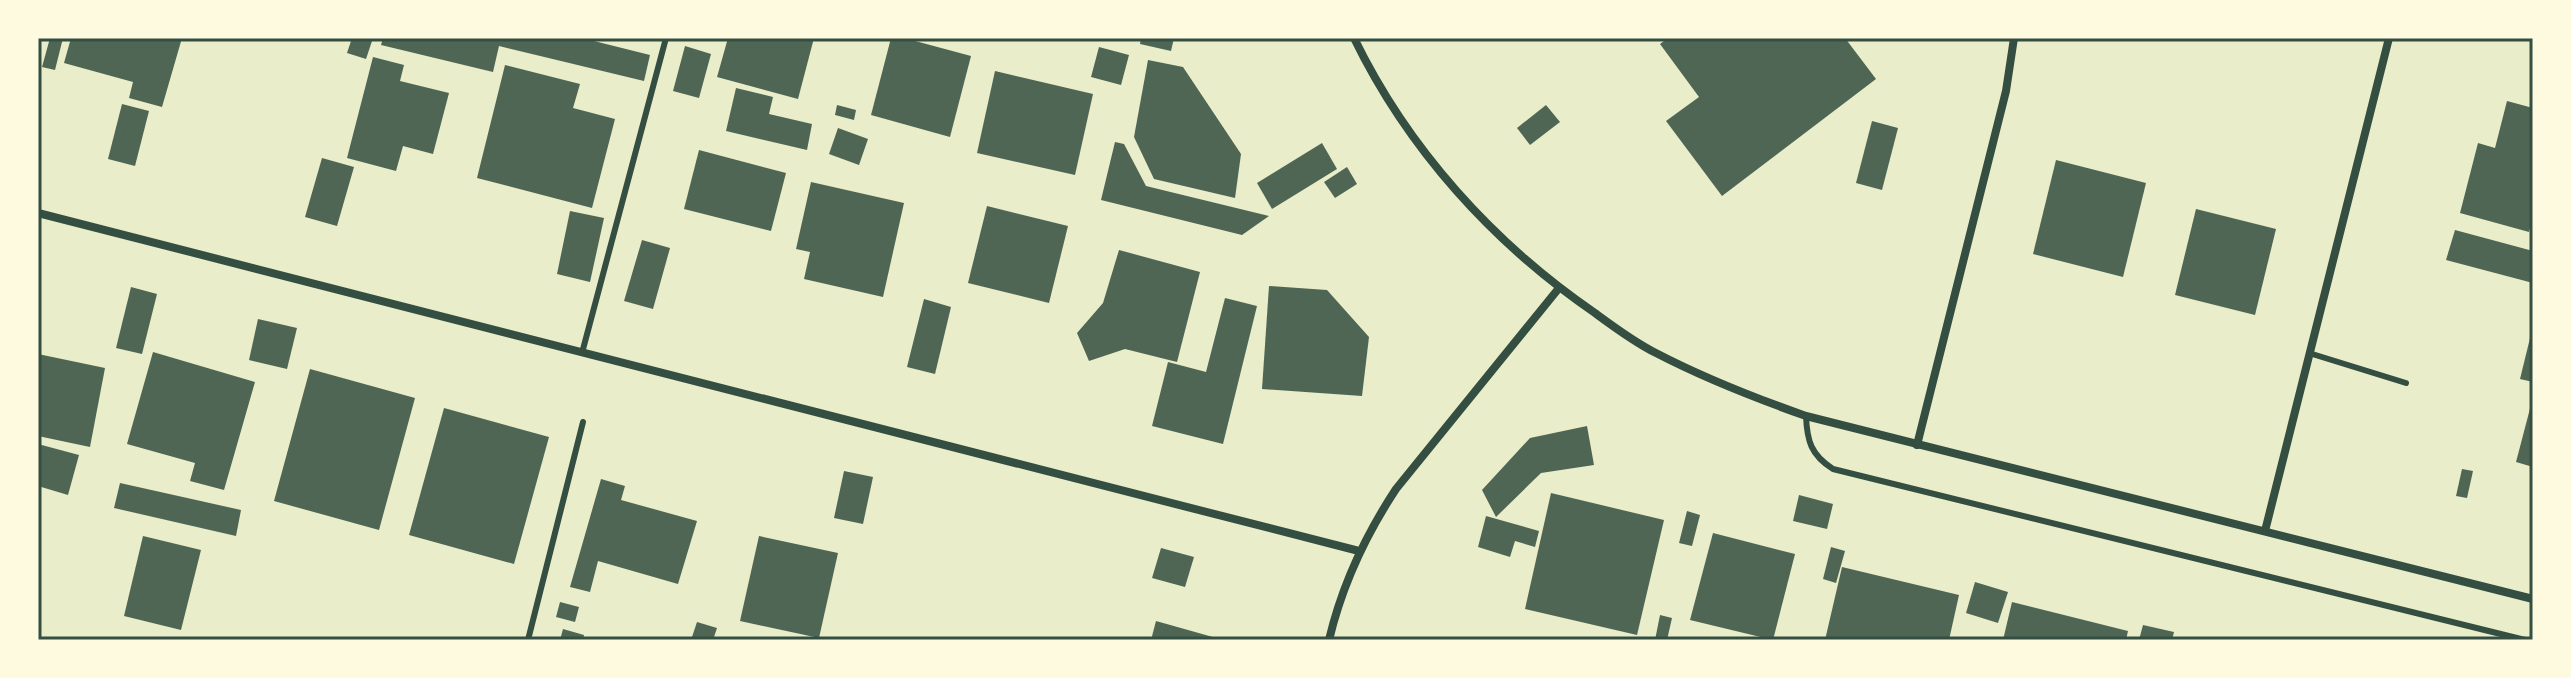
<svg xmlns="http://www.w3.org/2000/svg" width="2571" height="678" viewBox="0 0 2571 678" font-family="'Golos Text',sans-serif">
	<rect width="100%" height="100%" fill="#e9edc9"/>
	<g fill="#4f6655">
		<path d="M50 38H63L55 70 42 67Z"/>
		<path d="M71 38H182L162 107 129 98 133 82 64 63Z"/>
		<path d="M352 38H373L366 59 347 53Z"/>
		<path d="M383 38H582L650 55 644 81 499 46 493 72 381 45Z"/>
		<path d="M728 38H814L798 99 717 77Z"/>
		<path d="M891 38H904L971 56 950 137 871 115Z"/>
		<path d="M1141 38H1174L1171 51 1140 44Z"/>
		<path d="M1668 38H1845L1876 79 1722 196 1666 121 1699 97 1660 44Z"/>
		<path d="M685 46 711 54 699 98 673 91Z"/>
		<path d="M1099 47 1129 55 1121 85 1091 77Z"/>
		<path d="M373 57 404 65 400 81 449 93 433 154 403 146 396 171 347 158Z"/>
		<path d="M1148 60 1183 67 1241 154 1235 198 1154 179 1134 137Z"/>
		<path d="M505 65 580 84 573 108 615 119 592 208 477 178Z"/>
		<path d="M995 71 1093 94 1075 175 977 153Z"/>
		<path d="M736 88 773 97 769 114 812 124 807 150 726 131Z"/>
		<path d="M2507 101 2533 108V216L2529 232 2460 213 2478 143 2495 148Z"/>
		<path d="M122 104 149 111 135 166 108 159Z"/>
		<path d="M837 105 856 110 854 120 835 115Z"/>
		<path d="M1546 105 1560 122 1530 145 1517 128Z"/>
		<path d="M1872 121 1898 128 1882 190 1856 183Z"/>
		<path d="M838 128 868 139 859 165 829 154Z"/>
		<path d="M1115 142 1124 144 1146 186 1269 216 1242 235 1101 200Z"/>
		<path d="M1322 143 1337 169 1272 209 1257 183Z"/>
		<path d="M699 150 786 173 771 231 684 209Z"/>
		<path d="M322 158 354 167 337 226 305 217Z"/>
		<path d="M2056 160 2146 183 2123 277 2033 254Z"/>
		<path d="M1347 167 1357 184 1335 198 1324 182Z"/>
		<path d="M811 182 904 203 883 297 804 279 810 252 796 249Z"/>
		<path d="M987 206 1068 226 1049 303 968 283Z"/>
		<path d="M2196 209 2276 229 2255 315 2175 295Z"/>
		<path d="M570 211 604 218 590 282 557 274Z"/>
		<path d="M2455 230 2533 251V283L2446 260Z"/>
		<path d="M642 240 670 248 653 309 624 301Z"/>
		<path d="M1119 250 1200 272 1177 362 1125 349 1089 361 1077 333 1103 303Z"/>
		<path d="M1269 286 1327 290 1369 337 1362 396 1262 389Z"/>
		<path d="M131 287 157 294 142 354 116 348Z"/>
		<path d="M1225 298 1257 306 1223 444 1152 426 1168 362 1206 372Z"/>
		<path d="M924 299 951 307 935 374 907 367Z"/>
		<path d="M258 319 297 328 287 369 249 360Z"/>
		<path d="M2532 330H2533V382L2520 379Z"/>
		<path d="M153 352 255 382 224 490 190 481 195 463 127 444Z"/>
		<path d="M38 354 105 368 90 447 38 436Z"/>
		<path d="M310 369 415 398 379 530 274 501Z"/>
		<path d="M2532 401H2533V467L2516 462Z"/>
		<path d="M444 408 549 437 514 564 409 535Z"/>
		<path d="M1587 426 1594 465 1541 473 1496 517 1482 490 1530 438Z"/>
		<path d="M38 444 79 455 68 495 38 486Z"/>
		<path d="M2462 469 2473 471 2467 498 2456 496Z"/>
		<path d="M844 471 873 477 863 524 834 518Z"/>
		<path d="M601 479 625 486 621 500 697 521 678 584 598 561 590 592 570 587Z"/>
		<path d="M120 483 241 510 236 536 114 508Z"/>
		<path d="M1551 493 1664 520 1637 635 1525 609Z"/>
		<path d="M1799 495 1833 504 1827 529 1793 521Z"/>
		<path d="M1687 511 1700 515 1692 546 1679 543Z"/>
		<path d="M1486 516 1539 531 1535 547 1515 541 1510 557 1478 547Z"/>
		<path d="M1713 533 1795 554 1773 640 1690 620Z"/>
		<path d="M143 536 201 550 181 630 124 616Z"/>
		<path d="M759 536 838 553 819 638 740 621Z"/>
		<path d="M1831 547 1845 551 1836 583 1823 579Z"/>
		<path d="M1161 548 1194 557 1185 587 1152 578Z"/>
		<path d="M1842 567 1959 595 1949 640H1825Z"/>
		<path d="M1975 582 2008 592 1998 623 1966 613Z"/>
		<path d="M560 602 579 607 575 622 556 617Z"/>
		<path d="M2012 602 2128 631 2126 640H2003Z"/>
		<path d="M1660 615 1672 618 1667 640H1655Z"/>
		<path d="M1156 621 1220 639V640H1151Z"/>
		<path d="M697 622 717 628 713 640H691Z"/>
		<path d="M2143 625 2174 632 2172 640H2139Z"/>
		<path d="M563 629 584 635 583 640H560Z"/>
	</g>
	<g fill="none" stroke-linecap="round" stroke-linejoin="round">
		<g stroke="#344e41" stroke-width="6">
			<path d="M582 353 666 38"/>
			<path d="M2309 353 2406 383"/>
			<path d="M1806 416C1807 441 1811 455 1833 469L2525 640"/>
			<path d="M528 640 583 422"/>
		</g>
		<g stroke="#344e41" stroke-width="8">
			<path d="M1354 38C1408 149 1493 243 1595 313 1614 327 1634 342 1656 353 1704 378 1755 398 1806 416L2533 599"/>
			<path d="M38 213 1359 551"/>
			<path d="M1917 445 2006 91 2014 38"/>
			<path d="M2265 531 2389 38"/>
			<path d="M1329 640C1342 585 1365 536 1396 489L1559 288"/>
		</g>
	</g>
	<rect width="2571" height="678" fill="none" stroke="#fefae0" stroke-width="80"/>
	<rect x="40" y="40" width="2491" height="598" fill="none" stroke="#344e41" stroke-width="3"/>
</svg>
